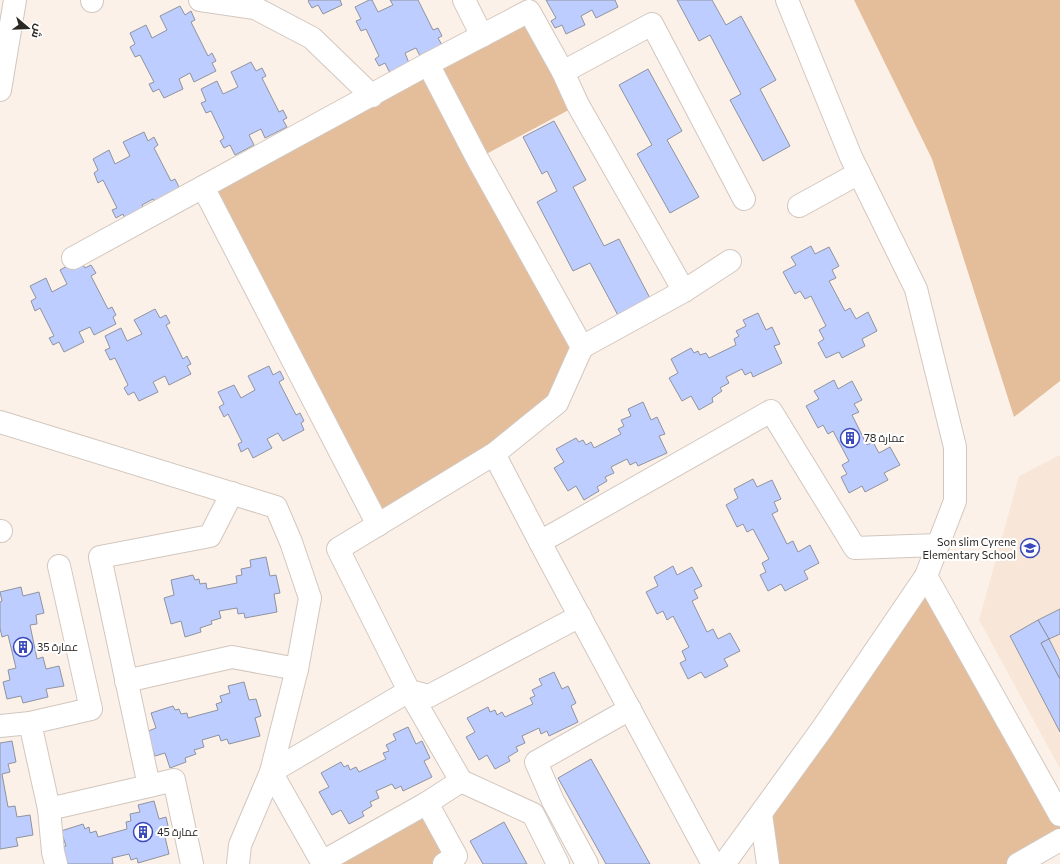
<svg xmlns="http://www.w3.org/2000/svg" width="1060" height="864" viewBox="0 0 1060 864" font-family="Commissioner,Cairo,sans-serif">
	<rect width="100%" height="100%" fill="#fcf1e8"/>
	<path fill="#f8e7d8" d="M1060 455V769L979 620 1019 476Z"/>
	<g fill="#e4be9b">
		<path d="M854 0H1060V381L1014 417 932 159Z"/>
		<path d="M529 11 578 105 477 159 582 347 557 403 378 525 203 187Z"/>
		<path d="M926 576 1060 815V840L1018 864H768L761 814Z"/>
		<path d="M427 803 456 856 443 864H323Z"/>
	</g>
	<g fill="#becdff" stroke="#8f939e">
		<path d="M309 0H340L342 5 323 14 318 5 312 8 308 1Z"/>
		<path d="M369 0H372L378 12 393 5 390 0H418L433 30 438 28 442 36 438 38 442 45 420 56 416 48 405 53 409 63 390 73 385 63 379 66 375 59 379 56 366 29 361 31 356 21 361 19 355 7Z"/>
		<path d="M546 0H615L618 7 596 18 592 10 581 16 585 25 566 34 562 25 555 28 551 21 556 18Z"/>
		<path d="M677 0H712L726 25 741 16 776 80 760 89 790 146 763 161 730 100 741 94 710 35 699 41Z"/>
		<path d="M180 6 185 15 191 11 195 20 191 22 208 56 212 53 216 61 212 63 216 71 194 82 190 73 179 79 183 89 164 98 159 89 153 92 149 84 154 82 140 55 135 57 130 47 135 44 130 33 146 25 152 38 167 30 160 16Z"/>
		<path d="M251 62 256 71 262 68 266 76 262 78 279 112 283 110 287 118 283 120 287 127 265 138 261 129 249 135 254 145 235 155 230 145 224 148 220 141 224 138 211 111 206 113 201 103 206 101 201 89 217 81 223 94 238 87 231 72Z"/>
		<path d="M648 69 682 131 667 140 699 197 670 213 637 154 652 145 619 85Z"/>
		<path d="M554 121 586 180 573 187 604 246 619 239 652 302 620 319 590 263 573 271 537 202 557 191 547 171 542 174 523 137Z"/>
		<path d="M144 132 148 141 154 137 158 145 154 148 171 181 175 179 179 187 176 189 179 196 157 207 153 199 142 205 146 214 127 224 123 214 116 218 112 210 117 208 103 180 98 183 94 173 98 170 93 159 109 150 115 164 130 156 123 142Z"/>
		<path d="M811 246 815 254 829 247 839 266 832 270 836 278 829 281 845 311 850 308 856 319 868 312 877 331 862 339 865 346 842 358 839 352 826 358 818 343 824 339 819 330 826 326 811 296 805 299 800 291 795 294 783 272 796 265 791 257Z"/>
		<path d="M80 259 85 268 91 265 96 273 91 276 108 309 112 307 116 315 113 317 116 324 94 335 90 327 79 332 84 342 64 352 59 342 53 345 49 338 54 336 40 308 35 311 31 301 36 298 30 286 46 278 52 292 67 284 60 270Z"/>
		<path d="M155 309 160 318 166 315 170 323 166 325 183 359 187 356 191 364 187 366 191 374 169 385 165 376 153 382 158 392 139 401 134 392 128 395 124 388 128 385 115 358 110 360 105 350 110 348 105 336 121 328 127 341 142 334 134 320Z"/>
		<path d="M758 313 766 330 772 327 780 344 774 346 782 363 753 377 751 372 745 375 742 369 726 377 729 383 720 388 722 391 712 398 713 402 699 410 691 396 682 401 669 378 678 373 671 359 691 348 694 353 698 351 700 355 706 353 709 358 736 345 734 339 739 336 736 331 746 326 743 320Z"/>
		<path d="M269 366 273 375 280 371 284 379 279 382 296 415 300 413 304 421 301 423 304 430 283 441 278 433 267 439 272 448 253 458 248 448 241 452 238 444 242 442 228 414 224 417 219 407 224 404 218 392 234 385 241 398 255 390 248 376Z"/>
		<path d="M834 380 838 389 852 381 862 400 854 404 859 412 852 415 867 445 873 442 879 453 890 447 900 465 884 473 888 480 865 492 862 486 849 493 841 477 847 474 842 465 849 461 833 431 828 434 823 425 818 428 806 406 819 399 814 391Z"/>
		<path d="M643 402 651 420 657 417 665 434 659 436 667 453 638 466 636 462 630 465 627 459 611 467 614 473 605 477 607 481 597 487 599 491 584 500 576 486 568 491 554 468 564 462 556 449 576 438 579 442 583 440 586 445 591 442 594 448 621 434 618 429 624 426 621 420 631 416 628 409Z"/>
		<path d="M753 479 757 487 772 480 781 499 774 502 778 511 772 514 787 544 793 541 798 552 810 545 819 563 804 571 808 579 785 591 781 584 768 591 760 575 766 572 762 563 769 559 753 529 747 532 743 524 737 527 726 505 738 498 734 489Z"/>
		<path d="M266 557 270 576 276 575 280 593 274 594 277 612 245 618 244 613 238 614 237 608 219 611 221 618 211 621 212 624 200 628 201 632 185 637 181 621 171 624 164 598 174 595 171 580 193 575 195 580 199 579 200 584 206 583 207 589 237 583 236 576 242 575 241 569 251 567 250 560Z"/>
		<path d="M673 566 677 575 692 567 702 586 694 590 698 598 692 601 707 632 713 629 718 639 730 633 740 651 724 659 728 666 705 678 701 672 688 679 680 663 686 660 682 651 689 647 673 616 667 620 663 611 657 614 646 592 658 586 654 577Z"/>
		<path d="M21 587 23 596 39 592 44 613 36 615 37 624 30 625 37 659 43 657 46 669 59 666 64 686 46 689 48 697 23 703 21 696 7 699 3 682 10 680 8 670 16 668 8 635 2 637 0 628V602L2 601 0 592Z"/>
		<path d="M1060 609V634L1049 639 1038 620Z"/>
		<path d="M1038 620 1049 639 1041 643 1060 679V732L1010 636Z"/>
		<path d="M1049 639 1060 661V679L1041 643Z"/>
		<path d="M554 672 562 689 568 686 576 703 571 706 578 722 549 736 547 731 541 734 539 728 522 736 525 743 516 747 518 751 508 757 510 761 495 769 487 755 479 760 466 737 475 732 467 718 488 707 490 712 495 710 497 715 502 712 505 717 533 704 530 698 535 696 532 690 542 685 539 679Z"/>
		<path d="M244 682 249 700 256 699 261 716 255 718 260 736 229 744 227 739 221 741 219 735 202 740 204 747 194 750 196 754 185 758 186 762 170 768 165 753 155 756 146 732 156 728 151 713 173 706 175 710 179 709 181 714 187 713 188 718 218 710 216 704 222 702 220 696 230 693 228 686Z"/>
		<path d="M408 727 416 744 422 741 430 758 424 761 432 777 403 791 401 786 395 789 392 784 376 791 379 798 370 802 372 806 362 812 364 816 349 824 341 810 332 815 319 792 329 787 321 773 341 762 344 767 348 765 350 770 356 767 359 772 386 759 383 753 389 751 386 745 396 740 393 734Z"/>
		<path d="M12 741 16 762 8 764 10 772 2 774 8 807 15 806 17 817 30 815 33 835 16 838 18 846 0 849V743Z"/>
		<path d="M591 759 650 864H606L558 778Z"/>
		<path d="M154 801 159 819 166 817 170 835 165 837 169 854 138 863 137 858 131 860 129 854 112 858 113 864H61L56 849 66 846 61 831 83 824 85 829 89 827 90 833 96 831 98 837 127 829 126 822 131 821 130 814 140 812 138 805Z"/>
		<path d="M504 822 527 864H483L470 841Z"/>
	</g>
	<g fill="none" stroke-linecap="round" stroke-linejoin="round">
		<defs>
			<g id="minor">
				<path d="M200 0 255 8 312 38 372 96"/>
				<path d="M464 0 482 36"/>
				<path d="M92 1V0"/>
				<path d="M428 64 477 158 582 347 684 291 730 261"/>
				<path d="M563 72 652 24 744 199"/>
				<path d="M0 90 15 0"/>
				<path d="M203 187 378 525"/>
				<path d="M799 206 859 173"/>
				<path d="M73 258 428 64 529 11 563 72 578 105 684 291"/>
				<path d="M0 422 276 507 291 542 310 598 297 669 271 772 322 862 427 803 461 781 409 691"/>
				<path d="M494 454 557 403 582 347"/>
				<path d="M0 531H1"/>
				<path d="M540 542 771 411 855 548 938 545"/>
				<path d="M59 566 91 709 30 723 49 809 149 786"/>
				<path d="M926 576 1060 815"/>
				<path d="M126 681 232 657 297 669"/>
				<path d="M409 691 429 696 580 616"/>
				<path d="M0 726 30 723"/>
				<path d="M461 781 533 814 558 864"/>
				<path d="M427 803 456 856 444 864"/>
				<path d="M49 809 53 852 56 864"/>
				<path d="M761 814 768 864"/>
				<path d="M192 864 174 780 149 786 100 557 210 536 232 493"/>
				<path d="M238 864 240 845 271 772 409 691 338 549 494 454 550 561 713 864"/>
				<path d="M587 864 553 801 536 762 630 709"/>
				<path d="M724 864 822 729 926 576 955 501V447L916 289 851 157 787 0"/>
				<path d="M1018 864 1060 840"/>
			</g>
		</defs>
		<use href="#minor" stroke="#d2c7bf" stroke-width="24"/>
		<use href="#minor" stroke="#fff" stroke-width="22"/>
	</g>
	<defs>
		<symbol id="building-ring" viewBox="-11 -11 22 22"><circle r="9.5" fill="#fff" stroke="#3a4abd" stroke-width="1.5"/><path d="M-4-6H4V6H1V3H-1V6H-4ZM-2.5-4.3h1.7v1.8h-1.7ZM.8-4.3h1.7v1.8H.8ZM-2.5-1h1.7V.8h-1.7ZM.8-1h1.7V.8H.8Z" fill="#3a4abd"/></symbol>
		<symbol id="school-ring" viewBox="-11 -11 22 22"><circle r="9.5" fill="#fff" stroke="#3a4abd" stroke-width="1.5"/><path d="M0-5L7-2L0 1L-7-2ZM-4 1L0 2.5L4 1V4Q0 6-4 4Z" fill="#3a4abd"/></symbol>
	</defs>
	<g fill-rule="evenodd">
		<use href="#building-ring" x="839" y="427" width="22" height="22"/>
		<use href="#school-ring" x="1019" y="537" width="22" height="22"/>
		<use href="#building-ring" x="12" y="636" width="22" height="22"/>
		<use href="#building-ring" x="132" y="821" width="22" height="22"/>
	</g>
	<g text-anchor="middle" stroke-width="4" stroke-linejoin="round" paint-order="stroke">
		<g font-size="11" fill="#2b2724" stroke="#fff" text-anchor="start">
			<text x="864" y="442">عمارة 78</text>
			<text x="1016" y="546" text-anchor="end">Son slim Cyrene<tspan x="1016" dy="13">Elementary School</tspan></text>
			<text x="37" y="651">عمارة 35</text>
			<text x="157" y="836">عمارة 45</text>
		</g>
	</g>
	<g transform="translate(28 28) rotate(109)" stroke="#ffffff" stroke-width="3" paint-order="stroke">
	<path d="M0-3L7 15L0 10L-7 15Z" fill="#2b2724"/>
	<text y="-6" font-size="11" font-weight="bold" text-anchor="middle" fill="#2b2724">ش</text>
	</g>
</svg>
